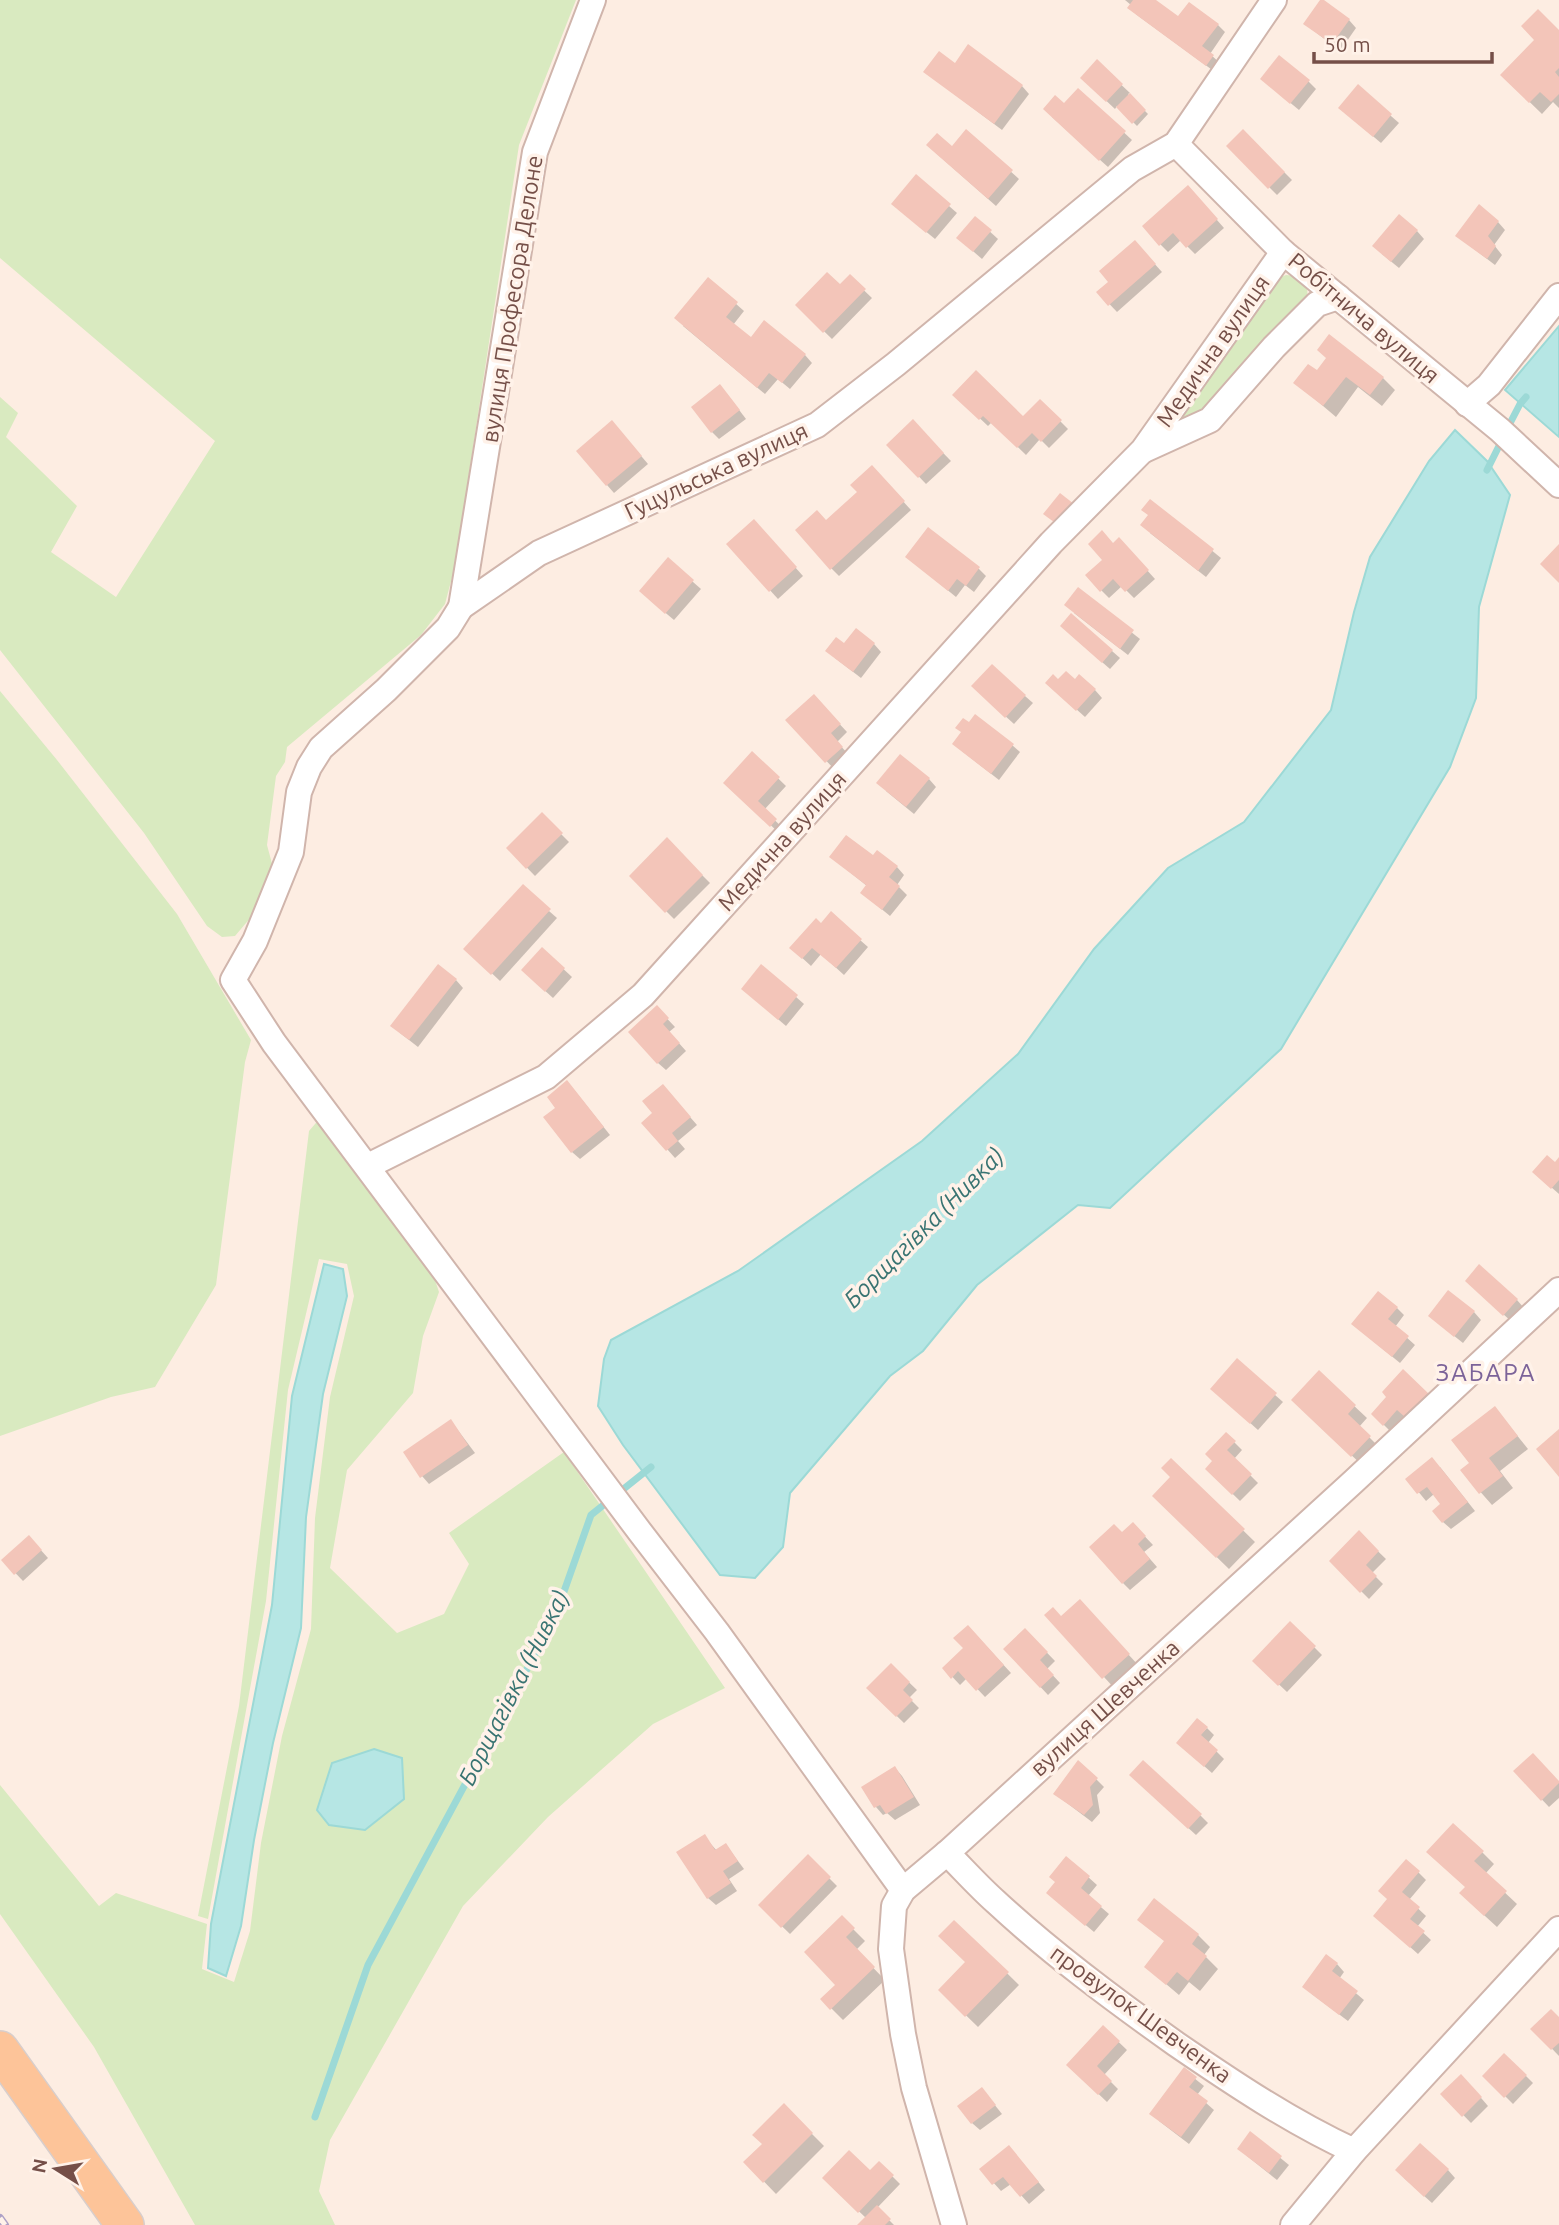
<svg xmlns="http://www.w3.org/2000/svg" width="1559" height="2225" viewBox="0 0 1559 2225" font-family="Ubuntu,sans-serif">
	<rect width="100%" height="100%" fill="#fdede2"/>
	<g fill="#d9eac0">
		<path d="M0 0H576L519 145 455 566 445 604 421 635 287 747 285 762 276 776 267 845 274 871 258 909 235 936 222 937 207 926 144 833 0 650V397L18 413 6 437 77 506 51 552 116 597 215 441 0 258Z"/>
		<path d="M1286 275 1296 276 1307 287 1308 302 1206 416 1166 433 1274 280Z"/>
		<path d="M0 691 57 760 177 914 251 1040 245 1062 216 1285 155 1387 111 1397 0 1436Z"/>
		<path d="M321 1117 431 1268 439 1292 423 1336 413 1393 347 1470 330 1568 397 1633 444 1614 469 1564 449 1533 564 1452 725 1688 653 1724 548 1817 463 1906 330 2140 319 2191 335 2225H195L94 2047 0 1914V1785L99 1906 116 1893 207 1924 202 1969 234 1982 250 1931 261 1843 282 1736 311 1629 315 1518 330 1397 354 1296 347 1264 319 1259 288 1390 266 1601 208 1919 198 1916 239 1706 309 1131Z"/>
	</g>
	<g fill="#b6e6e4" stroke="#9cd9d6" stroke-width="2">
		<path d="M1559 326V437L1505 390Z"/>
		<path d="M1455 430 1487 461 1510 495 1479 607 1476 698 1450 767 1281 1049 1110 1208 1078 1205 977 1285 923 1351 890 1376 790 1493 783 1547 755 1578 720 1575 623 1445 598 1406 604 1359 611 1340 738 1271 922 1141 1018 1054 1094 949 1168 868 1244 822 1331 710 1354 612 1370 557 1429 461Z"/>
		<path d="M324 1264 343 1269 347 1296 323 1394 306 1517 301 1628 273 1743 254 1840 241 1926 226 1976 208 1968 211 1924 272 1605 292 1396Z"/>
		<path d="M374 1749 402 1758 404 1799 365 1830 329 1825 317 1810 332 1763Z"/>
	</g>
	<g fill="#0003">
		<path d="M1125 0H1153L1179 19 1218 25 1225 32 1210 54 1221 64 1215 72 1137 15 1129 8 1131 5Z"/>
		<path d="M1349 20 1356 28 1340 51 1305 24Z"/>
		<path d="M1559 32V108L1553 102 1542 114 1502 75Z"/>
		<path d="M1097 62 1130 93 1128 94 1148 114 1137 126 1117 106 1115 109 1082 78Z"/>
		<path d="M955 65 1022 86 1029 94 1002 130 925 72Z"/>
		<path d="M1308 81 1316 89 1299 110 1270 86Z"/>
		<path d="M1358 87 1399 123 1381 143 1348 115Z"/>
		<path d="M1078 90 1132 140 1108 167 1052 117Z"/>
		<path d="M1243 131 1292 180 1277 195 1228 146Z"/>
		<path d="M966 132 1019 179 996 206 936 153 952 148Z"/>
		<path d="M1195 195 1224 228 1195 254 1181 240 1168 252 1160 244Z"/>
		<path d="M949 206 957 213 935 239 901 211Z"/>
		<path d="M976 219 998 239 982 259 966 245Z"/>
		<path d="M1498 222 1505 230 1494 245 1502 255 1495 265 1457 236Z"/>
		<path d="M1417 231 1424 239 1399 268 1382 254Z"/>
		<path d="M1142 250 1162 272 1117 312 1099 293Z"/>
		<path d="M850 277 872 298 832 339 797 305 840 287Z"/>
		<path d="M708 279 744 311 733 325 751 339 805 355 812 363 790 389 778 379 765 394 683 326Z"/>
		<path d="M1318 373 1383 378 1395 390 1382 406 1358 387 1336 417 1296 383Z"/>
		<path d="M727 394 746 419 719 439 712 432Z"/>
		<path d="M955 395 1023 418 1040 401 1068 429 1049 448 1040 439 1026 455 992 422 988 426Z"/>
		<path d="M913 422 951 461 926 484 889 445Z"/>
		<path d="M619 430 648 464 614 493 607 485Z"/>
		<path d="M879 475 911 510 839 576 831 568 827 522Z"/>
		<path d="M1151 501 1221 558 1206 577 1150 533Z"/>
		<path d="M761 529 803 576 778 599 728 544Z"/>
		<path d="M1113 545 1126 547 1155 579 1134 598 1122 586 1109 598 1101 590 1105 560Z"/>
		<path d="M907 557 979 569 986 576 974 592 965 585 956 597Z"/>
		<path d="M668 560 701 589 674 620 649 599Z"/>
		<path d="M1078 590 1140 639 1128 655 1074 613Z"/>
		<path d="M1070 634 1112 651 1120 658 1110 669Z"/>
		<path d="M874 644 881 652 861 678 835 658 845 646Z"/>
		<path d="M1059 681H1075L1095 690 1102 698 1085 717 1055 690Z"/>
		<path d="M981 694 1025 696 1033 703 1014 724Z"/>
		<path d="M821 704 847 732 837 742 849 755 834 769 788 720Z"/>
		<path d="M963 733 1012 745 1020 752 999 780 962 751Z"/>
		<path d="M753 754 786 786 764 810 783 828 779 833 733 790Z"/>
		<path d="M929 779 936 787 914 814 886 791Z"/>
		<path d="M542 815 569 842 535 876 508 848Z"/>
		<path d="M667 840 710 883 674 919 631 876Z"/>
		<path d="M831 857H873L897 867 904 875 897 885 907 895 890 916 862 893 867 886Z"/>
		<path d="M549 911 557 918 500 981 466 949Z"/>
		<path d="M821 925 860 940 868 947 844 975 821 954 811 966 799 955Z"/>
		<path d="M542 949 572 977 553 998 531 978Z"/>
		<path d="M762 967 804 1004 786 1026 751 996Z"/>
		<path d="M456 980 463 988 418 1047 400 1033Z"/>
		<path d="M657 1008 675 1027 669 1032 686 1051 666 1070 658 1063Z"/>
		<path d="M574 1090 610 1135 580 1159 572 1152Z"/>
		<path d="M670 1094 697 1125 678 1141 685 1149 675 1158 644 1123Z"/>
		<path d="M1559 1159V1194L1542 1179Z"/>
		<path d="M1474 1288 1517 1300 1524 1308 1512 1322Z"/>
		<path d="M1397 1308 1404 1315 1395 1327 1415 1345 1400 1363 1361 1331Z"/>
		<path d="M1474 1312 1481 1320 1463 1343 1438 1323Z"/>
		<path d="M1237 1361 1283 1402 1258 1430 1220 1396Z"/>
		<path d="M1403 1372 1435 1403 1391 1432 1373 1414 1389 1397Z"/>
		<path d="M1319 1373 1367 1418 1359 1427 1381 1449 1364 1467 1293 1400Z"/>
		<path d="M1495 1408 1528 1449 1500 1471 1513 1488 1492 1505 1462 1471 1472 1464Z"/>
		<path d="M451 1421 475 1453 429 1484 422 1476Z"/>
		<path d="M1226 1434 1242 1450 1234 1459 1258 1483 1240 1501 1207 1469 1215 1461Z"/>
		<path d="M1171 1460 1255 1542 1229 1569 1154 1496 1172 1477Z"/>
		<path d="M1440 1467 1475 1511 1451 1529 1443 1522V1505L1434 1494 1426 1501 1408 1479Z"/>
		<path d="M1133 1524 1153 1545 1144 1552 1157 1567 1130 1590 1123 1583Z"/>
		<path d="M1359 1533 1386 1559 1372 1573 1383 1584 1369 1599 1331 1561Z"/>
		<path d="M29 1537 48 1558 23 1581 3 1560Z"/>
		<path d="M1091 1614 1140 1667 1115 1689 1104 1677 1061 1618Z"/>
		<path d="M1290 1623 1322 1655 1287 1692 1254 1661Z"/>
		<path d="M1025 1630 1055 1661 1047 1669 1060 1683 1048 1695 1005 1649Z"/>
		<path d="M975 1634 1011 1673 985 1697 967 1678 960 1685 944 1668 965 1648Z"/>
		<path d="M891 1665 917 1690 909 1698 919 1708 904 1723 868 1688Z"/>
		<path d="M1207 1728 1214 1735 1208 1743 1224 1759 1212 1773 1186 1750Z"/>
		<path d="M895 1768 902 1776 920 1805 895 1820 887 1813 883 1815 876 1807 863 1787Z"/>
		<path d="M1515 1771 1559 1783V1798L1549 1807Z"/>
		<path d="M1096 1779 1104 1787 1097 1795 1100 1813 1092 1822 1055 1794Z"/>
		<path d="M1139 1783 1200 1815 1208 1823 1196 1835Z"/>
		<path d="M704 1836 717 1851 726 1845 744 1869 729 1879 737 1891 716 1905 708 1898Z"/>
		<path d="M1482 1852 1494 1864 1485 1874 1517 1904 1497 1927 1473 1905 1467 1888 1441 1864Z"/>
		<path d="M808 1857 837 1886 790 1934 760 1905Z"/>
		<path d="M1067 1858 1097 1885 1088 1896 1109 1914 1094 1932 1056 1900Z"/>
		<path d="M1418 1872 1426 1880 1409 1900 1426 1916 1417 1927 1431 1940 1418 1954 1375 1916Z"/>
		<path d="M842 1918 865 1941 856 1950 885 1980 843 2020 822 1999 837 1985Z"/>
		<path d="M1140 1920 1198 1935 1210 1947 1204 1955 1218 1969 1200 1991 1189 1982 1179 1995 1146 1967 1166 1942Z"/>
		<path d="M955 1922 1019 1985 978 2027 940 1990 967 1962Z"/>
		<path d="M1337 1964 1344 1972 1339 1979 1364 2000 1348 2021 1312 1994Z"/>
		<path d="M1559 2020V2056L1533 2029Z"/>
		<path d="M1103 2027 1127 2050 1104 2075 1118 2089 1107 2102 1068 2065Z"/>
		<path d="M1505 2055 1533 2083 1513 2104 1485 2076Z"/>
		<path d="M1184 2070 1204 2086 1197 2095 1214 2110 1189 2144 1159 2121Z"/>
		<path d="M1469 2084 1488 2106 1471 2123 1443 2094Z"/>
		<path d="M982 2089 1002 2114 980 2130 972 2123Z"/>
		<path d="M784 2106 824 2146 776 2194 745 2162 764 2144Z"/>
		<path d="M1251 2134 1289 2165 1277 2180 1247 2156Z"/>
		<path d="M1016 2155 1045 2190 1029 2204 1011 2184 1001 2191 982 2170Z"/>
		<path d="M879 2163 900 2184 877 2208 894 2225H859L866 2218 824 2178 870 2172Z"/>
		<path d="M1448 2170 1455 2178 1432 2203 1404 2178Z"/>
	</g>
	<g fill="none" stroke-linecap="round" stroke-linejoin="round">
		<g stroke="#9cd9d6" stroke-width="7">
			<path d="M1507 429 1520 404 1526 397"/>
			<path d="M1487 470 1502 440"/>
			<path d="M315 2117 368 1965 555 1617 591 1515 651 1467"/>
		</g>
	</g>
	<g fill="#f3c5b9">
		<path d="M1133 0H1156L1178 16 1189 2 1219 24 1202 46 1214 55 1206 66 1127 8Z"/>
		<path d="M1320 0H1324L1350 19 1332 44 1303 24Z"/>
		<path d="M1538 9 1559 30V68L1555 72 1559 77V94L1551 102 1540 92 1529 103 1500 75 1534 40 1521 26Z"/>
		<path d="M968 44 1023 85 994 124 923 72 939 51 955 63Z"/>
		<path d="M1279 55 1310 80 1290 104 1260 79Z"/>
		<path d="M1097 59 1123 84 1106 102 1080 78Z"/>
		<path d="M1358 84 1392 114 1373 137 1338 108Z"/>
		<path d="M1078 88 1126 131 1099 161 1043 109 1055 95 1064 103Z"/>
		<path d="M1130 93 1146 110 1132 124 1116 107Z"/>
		<path d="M966 129 1013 170 988 199 926 145 937 133 952 146Z"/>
		<path d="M1243 129 1285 172 1268 189 1226 146Z"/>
		<path d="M916 174 951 204 926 233 891 204Z"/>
		<path d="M1188 185 1218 219 1186 248 1173 233 1159 246 1142 226Z"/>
		<path d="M1479 204 1499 221 1488 236 1496 246 1487 259 1455 236Z"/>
		<path d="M1399 214 1418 230 1391 262 1372 246Z"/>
		<path d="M975 216 992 230 973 252 956 238Z"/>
		<path d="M1135 240 1156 264 1108 306 1096 292 1108 282 1099 271Z"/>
		<path d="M827 272 840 284 850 274 866 289 823 333 795 305Z"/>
		<path d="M708 277 738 302 726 317 751 337 764 320 806 354 782 383 769 373 757 388 674 318Z"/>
		<path d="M1329 334 1384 377 1370 395 1346 377 1323 406 1293 383 1308 364 1317 370 1326 358 1317 350Z"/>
		<path d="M976 370 1023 416 1040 399 1062 420 1041 442 1032 433 1017 448 983 416 979 420 952 395Z"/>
		<path d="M720 384 740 410 711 433 691 407Z"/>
		<path d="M913 419 944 453 918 478 886 445Z"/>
		<path d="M612 420 642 456 606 486 576 451Z"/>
		<path d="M872 465 905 501 830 570 795 530 817 510 826 520 857 492 850 485Z"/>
		<path d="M1060 493 1074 504 1058 525 1043 514Z"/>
		<path d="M1150 499 1214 549 1198 571 1140 525 1148 515 1141 510Z"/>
		<path d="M754 519 797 567 769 592 726 544Z"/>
		<path d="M928 527 980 567 966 586 957 579 948 591 905 557Z"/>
		<path d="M1102 530 1113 543 1119 537 1149 570 1125 592 1113 579 1100 592 1085 575 1102 560 1088 544Z"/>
		<path d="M1559 544V583L1540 564Z"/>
		<path d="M668 557 694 580 665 614 639 591Z"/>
		<path d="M1078 587 1134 630 1120 649 1064 605Z"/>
		<path d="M1071 613 1113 650 1102 663 1060 626Z"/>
		<path d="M856 628 875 643 853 672 825 651 836 637 844 643Z"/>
		<path d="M992 664 1026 695 1005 718 971 686Z"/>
		<path d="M1066 671 1075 679 1079 674 1096 689 1076 711 1045 683 1053 674 1058 679Z"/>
		<path d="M814 694 841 724 831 733 843 747 825 763 785 720Z"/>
		<path d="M975 714 1014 744 991 774 952 744 961 732 955 728 963 718 969 722Z"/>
		<path d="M752 751 780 777 758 801 777 819 770 827 723 783Z"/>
		<path d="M900 754 930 778 906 807 876 783Z"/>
		<path d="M542 812 563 833 526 869 506 848Z"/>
		<path d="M846 835 873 855 877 850 898 866 889 877 900 886 882 910 860 893 866 885 829 857Z"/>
		<path d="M667 837 703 875 665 913 629 876Z"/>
		<path d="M523 884 551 909 491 975 463 949Z"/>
		<path d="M831 911 862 939 836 968 812 948 802 959 789 948 816 918 821 923Z"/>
		<path d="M542 947 565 968 545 992 521 970Z"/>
		<path d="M438 964 457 979 409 1040 390 1026Z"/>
		<path d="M761 964 798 995 778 1020 741 989Z"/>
		<path d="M657 1005 669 1018 663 1024 680 1043 657 1064 628 1032Z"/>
		<path d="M567 1080 604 1127 571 1153 543 1117 555 1108 547 1097Z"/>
		<path d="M663 1084 691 1117 672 1133 678 1141 666 1151 641 1123 652 1113 642 1101Z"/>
		<path d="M1547 1155 1555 1162 1559 1157V1180L1551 1189 1532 1172Z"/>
		<path d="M1479 1264 1518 1299 1503 1316 1465 1281Z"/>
		<path d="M1448 1290 1475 1311 1454 1337 1428 1316Z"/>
		<path d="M1378 1291 1398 1307 1388 1319 1409 1336 1392 1357 1351 1324Z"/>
		<path d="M1237 1358 1277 1393 1250 1424 1210 1389Z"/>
		<path d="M1403 1369 1429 1394 1406 1418 1397 1410 1383 1426 1371 1414 1386 1397 1382 1392Z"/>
		<path d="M1319 1370 1356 1405 1348 1414 1371 1436 1351 1457 1291 1400Z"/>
		<path d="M1495 1406 1518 1436 1489 1458 1503 1476 1479 1494 1460 1470 1469 1463 1451 1440Z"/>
		<path d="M451 1419 468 1445 420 1478 403 1452Z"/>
		<path d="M1559 1429V1477L1536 1449Z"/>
		<path d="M1226 1432 1236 1441 1227 1450 1252 1474 1232 1495 1205 1469 1212 1461 1205 1454Z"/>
		<path d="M1432 1457 1468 1502 1442 1523 1432 1511 1440 1504 1427 1487 1417 1494 1405 1479Z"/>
		<path d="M1171 1458 1245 1529 1216 1558 1152 1496 1170 1477 1161 1468Z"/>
		<path d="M1133 1522 1146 1536 1138 1544 1150 1559 1122 1584 1089 1547 1114 1524 1122 1532Z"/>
		<path d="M1359 1530 1379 1551 1366 1565 1377 1576 1360 1593 1329 1561Z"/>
		<path d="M29 1535 42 1550 14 1575 1 1560Z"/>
		<path d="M1080 1599 1130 1654 1102 1679 1044 1615 1053 1607 1061 1616Z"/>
		<path d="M1290 1621 1316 1646 1278 1686 1252 1661Z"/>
		<path d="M968 1625 1004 1665 976 1691 958 1671 951 1679 942 1668 963 1648 953 1638Z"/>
		<path d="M1025 1628 1048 1652 1040 1660 1054 1675 1040 1688 1003 1649Z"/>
		<path d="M891 1663 910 1682 903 1690 913 1700 896 1717 866 1688Z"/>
		<path d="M1197 1718 1208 1727 1201 1735 1218 1750 1204 1767 1176 1743Z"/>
		<path d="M1533 1753 1559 1781V1783L1541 1801 1513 1771Z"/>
		<path d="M1078 1760 1098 1778 1090 1787 1093 1805 1084 1815 1053 1794Z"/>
		<path d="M1143 1760 1202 1814 1188 1829 1129 1775Z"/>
		<path d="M895 1766 914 1797 886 1814 880 1805 874 1808 861 1787Z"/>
		<path d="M1453 1823 1484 1851 1474 1861 1507 1891 1484 1916 1459 1893 1465 1887 1426 1852Z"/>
		<path d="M705 1834 715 1850 726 1843 738 1861 723 1871 731 1883 707 1899 676 1852Z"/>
		<path d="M808 1854 831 1877 781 1928 758 1905Z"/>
		<path d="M1066 1856 1090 1876 1081 1888 1102 1906 1085 1926 1046 1893 1055 1882 1049 1877Z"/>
		<path d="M1406 1859 1420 1871 1402 1892 1420 1907 1410 1919 1425 1931 1410 1948 1373 1916 1387 1899 1378 1891Z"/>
		<path d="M1154 1898 1199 1934 1192 1944 1207 1956 1188 1981 1177 1972 1166 1985 1144 1967 1164 1941 1137 1920Z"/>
		<path d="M842 1915 855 1928 846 1937 875 1967 830 2010 820 1999 835 1985 804 1952Z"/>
		<path d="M954 1920 1009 1972 965 2017 938 1990 965 1962 938 1936Z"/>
		<path d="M1326 1954 1338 1963 1332 1971 1358 1991 1339 2015 1302 1987Z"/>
		<path d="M1551 2009 1559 2017V2043L1551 2050 1530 2029Z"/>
		<path d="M1103 2025 1120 2041 1097 2066 1112 2081 1098 2095 1066 2065Z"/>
		<path d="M1504 2053 1527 2075 1504 2098 1482 2076Z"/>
		<path d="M1184 2067 1197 2077 1189 2087 1208 2101 1181 2137 1149 2114Z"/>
		<path d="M1461 2074 1482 2097 1462 2117 1440 2094Z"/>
		<path d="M982 2087 996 2105 971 2124 957 2106Z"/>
		<path d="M784 2103 813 2133 763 2183 743 2162 762 2144 752 2135Z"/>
		<path d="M1250 2131 1282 2156 1269 2173 1237 2149Z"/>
		<path d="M1420 2143 1449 2169 1424 2197 1395 2170Z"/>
		<path d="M1009 2145 1039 2182 1020 2197 1003 2177 992 2185 979 2169Z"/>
		<path d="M849 2150 870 2170 879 2161 894 2175 858 2213 822 2178Z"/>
		<path d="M877 2205 891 2219 885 2225H857Z"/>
	</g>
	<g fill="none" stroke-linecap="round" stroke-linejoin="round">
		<defs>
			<g id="street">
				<path d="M1176 144 1283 252 1500 430 1559 485"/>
				<path d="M1467 404 1489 385 1559 296"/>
				<path d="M1144 450 1210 420 1274 347 1317 304 1338 297"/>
				<path d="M461 607 535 152 593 0"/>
				<path d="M368 1166 546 1077 643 995 1051 543 1143 450 1283 252"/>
				<path d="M947 1853C963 1869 979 1887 996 1902 1052 1954 1114 2000 1176 2044 1233 2083 1291 2122 1354 2151"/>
				<path d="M903 1890 717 1632 640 1532 274 1043 233 980 255 941 291 852 299 792 309 767 321 748 386 690 448 628 461 607 539 553 817 425 896 364 1132 169 1176 144 1274 0"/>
				<path d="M954 2225 914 2088 903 2034 891 1949 894 1906 903 1890 947 1853 1353 1482 1559 1290"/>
				<path d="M1293 2225 1354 2151 1559 1929"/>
			</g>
			<path id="primary" d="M0 2050 125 2225"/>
		</defs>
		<use href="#street" stroke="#d0b5ac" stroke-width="28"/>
		<use href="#primary" stroke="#d8cecc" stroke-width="40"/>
		<use href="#street" stroke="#fff" stroke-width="24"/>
		<use href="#primary" stroke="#fdc499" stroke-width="37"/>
		<defs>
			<path id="rail" d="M0 2218 5 2225"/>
		</defs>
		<use href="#rail" stroke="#aea1c6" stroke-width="8"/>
		<use href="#rail" stroke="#fff2e9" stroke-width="5" stroke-dasharray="16" stroke-linecap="butt"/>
	</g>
	<g text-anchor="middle" stroke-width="7" stroke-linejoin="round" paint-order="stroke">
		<g font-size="23" fill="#754f48" stroke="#fff2e9">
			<text transform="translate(512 299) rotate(-81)" y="8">вулиця Професора Делоне</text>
			<text transform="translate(1364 318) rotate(40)" y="8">Робітнича вулиця</text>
			<text transform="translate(1213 351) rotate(-55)" y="8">Медична вулиця</text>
			<text transform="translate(716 471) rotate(-25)" y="8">Гуцульська вулиця</text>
			<text transform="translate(782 841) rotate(-48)" y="8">Медична вулиця</text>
			<text transform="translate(1105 1708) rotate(-42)" y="8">вулиця Шевченка</text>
			<text transform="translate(1141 2014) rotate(36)" y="8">провулок Шевченка</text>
		</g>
		<g font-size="24" font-style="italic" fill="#397472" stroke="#fff2e9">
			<text transform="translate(924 1228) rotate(-45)" y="8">Борщагівка (Нивка)</text>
			<text transform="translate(514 1688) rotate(-63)" y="8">Борщагівка (Нивка)</text>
		</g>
		<g font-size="24" letter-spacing="2" fill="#7c6399" stroke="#fff2e9">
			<text x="1486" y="1381">ЗАБАРА</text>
		</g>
	</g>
	<g transform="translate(56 2169) rotate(281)" stroke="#fff2e9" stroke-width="5" paint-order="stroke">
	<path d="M0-5L12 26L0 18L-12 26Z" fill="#754f48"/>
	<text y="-10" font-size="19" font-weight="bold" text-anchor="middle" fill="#754f48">N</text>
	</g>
	<path d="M1314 52v10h178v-10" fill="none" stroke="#754f48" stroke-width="3.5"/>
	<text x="1324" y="52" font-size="21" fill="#754f48" stroke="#fff2e9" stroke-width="5" paint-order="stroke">50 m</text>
</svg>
